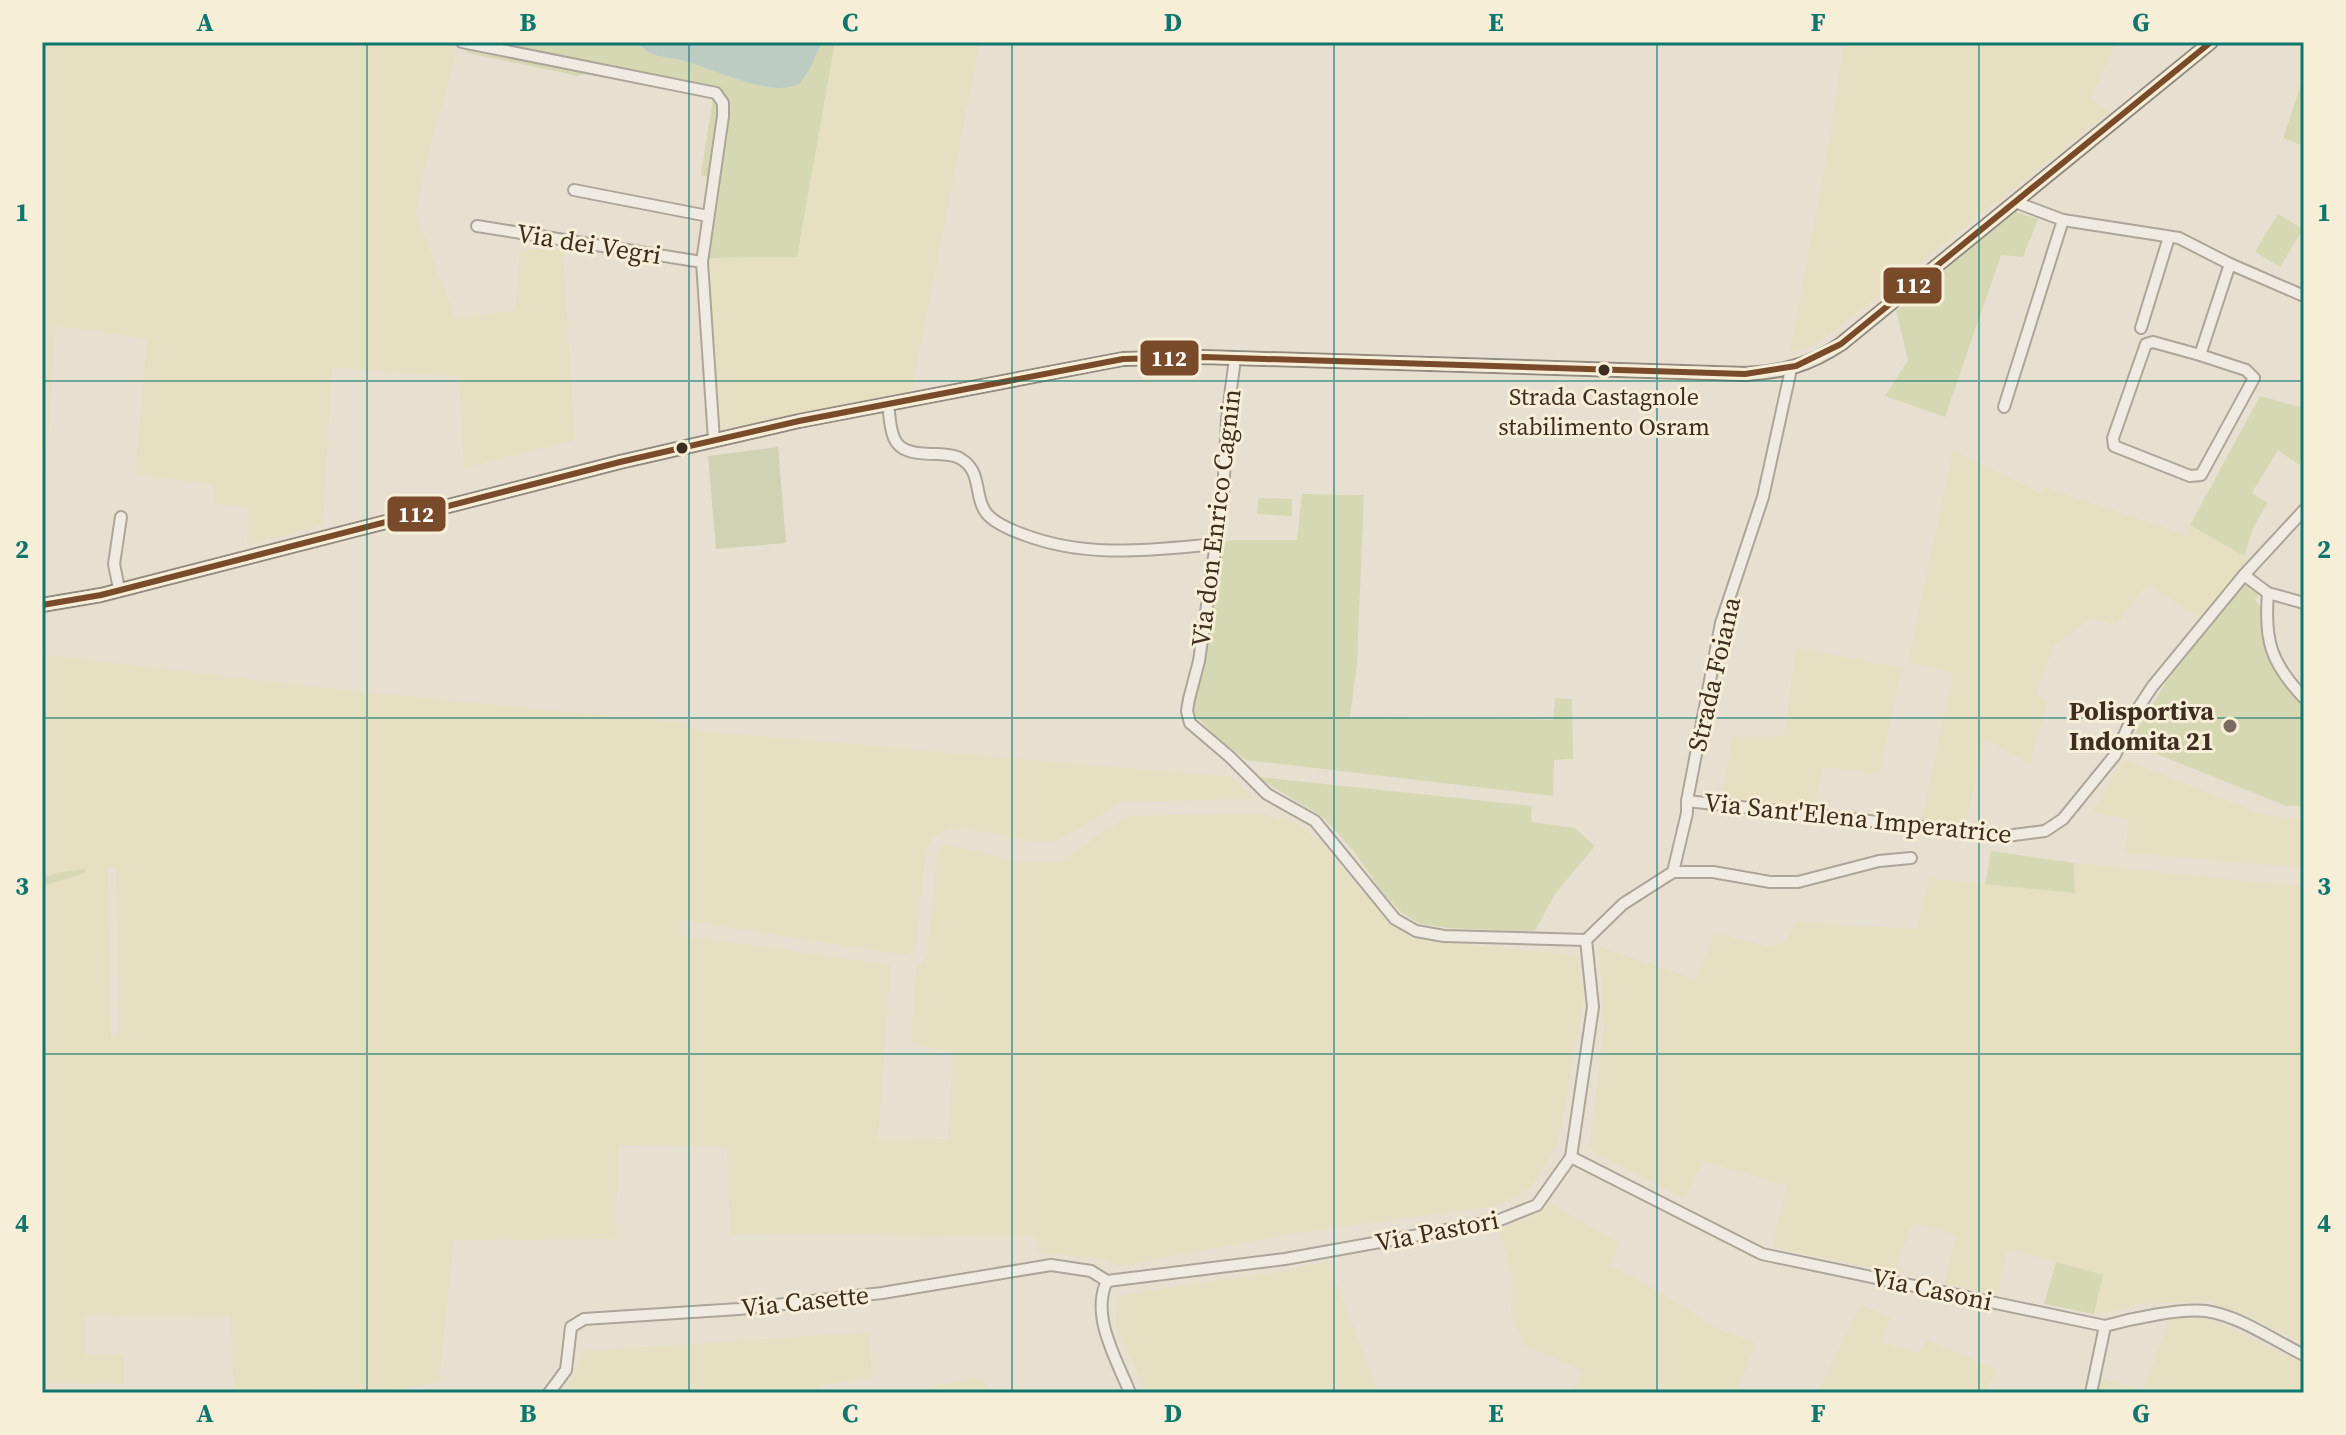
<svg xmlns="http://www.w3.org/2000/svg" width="2346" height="1435" viewBox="0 0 2346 1435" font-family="'Source Serif 4',serif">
	<rect width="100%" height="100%" fill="#e7e0d1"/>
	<g fill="#e6dfc2" fill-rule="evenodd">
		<path d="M42 42H448L457 51 428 155 416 213 456 319 515 310 520 249 563 250 575 440 464 468 459 377 332 367 323 525 247 545 248 507 213 504 214 485 135 474 147 339 56 326 42 527Z"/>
		<path d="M835 42H980L911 395 721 431 707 258 797 257Z"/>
		<path d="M1844 42H2117L2090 100 2111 111 1815 346 1790 352 1829 143Z"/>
		<path d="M1953 450 2040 493 2044 487 2185 534 2190 525 2250 559 2202 620 2147 584 2116 625 2091 618 2054 646 2036 693 2047 703 2030 764 1984 738 1965 829 1921 823 1953 673 1908 662Z"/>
		<path d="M1796 648 1902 668 1879 775 1823 767 1813 813 1720 802 1733 737 1784 736Z"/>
		<path d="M42 654 324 688 681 723 700 731 1231 777 1255 799 1122 802 1073 832 1052 842 1029 841 965 828 949 829 933 837 925 852 917 942 913 951 905 955 681 920 679 935 891 965 878 1140 948 1139 953 1052 911 1043 916 968 927 956 937 854 945 844 1022 862H1064L1096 836 1130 816 1261 813 1294 822 1319 840 1390 925 1413 939 1578 955 1584 997 1558 1144 1530 1189 1496 1206 1303 1232 1118 1266 1104 1260 1038 1252 1035 1236 730 1234 727 1147 619 1145 615 1239 454 1240 439 1382 388 1391 317 1387 316 1393 234 1391 230 1317 86 1315 85 1354 124 1355V1384L42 1383V886L85 873V870L42 875ZM108 867H116L119 1030 111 1040Z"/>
		<path d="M2124 759 2262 814 2304 820V868L2126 853 2128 819 2092 812Z"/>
		<path d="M2074 863 2304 887V1343L2252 1318 2208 1301 2143 1304 2094 1314 2103 1275 2008 1249 1997 1294 1944 1284 1957 1235 1913 1223 1893 1272 1772 1247 1787 1186 1703 1161 1684 1199 1589 1149 1604 1028 1599 947 1695 979 1715 933 1767 946 1784 943 1796 922 1916 929 1929 878 2074 893Z"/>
		<path d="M1547 1201 1619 1243 1611 1266 1660 1292 1716 1328 1756 1343 1736 1393H1572L1582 1371 1525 1345 1511 1316 1512 1274 1498 1229 1536 1215Z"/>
		<path d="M1328 1261 1379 1393H1146L1116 1326 1117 1296 1288 1270Z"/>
		<path d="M1860 1305 1891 1317 1881 1342 1918 1353 1927 1340 1997 1369 1985 1393H1818Z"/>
		<path d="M2203 1317 2242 1333 2304 1364V1393L2271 1391 2270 1393H2099L2100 1378 2143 1390 2169 1319Z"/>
		<path d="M869 1332 872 1377 818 1386V1393H562L573 1378 584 1351Z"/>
		<path d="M978 1377 994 1393H902Z"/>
	</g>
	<g fill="#d6d7b3">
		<path d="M457 42H628C643 45 644 52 655 55 665 58 676 58 685 61 710 68 774 99 798 84 808 77 814 58 820 47L819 42H835L797 257 707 258 709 177 701 175 714 91 596 71 578 76 468 53Z"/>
		<path d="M2304 76V146L2283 138Z"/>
		<path d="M2013 211 2038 219 2023 257 2001 255 1945 417 1885 396 1908 360 1896 311Z"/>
		<path d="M2278 214 2303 229 2280 267 2255 252Z"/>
		<path d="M2260 396 2304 408V452L2299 465 2278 450 2252 493 2268 503 2254 526 2244 556 2190 525Z"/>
		<path d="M1302 494 1364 495 1357 663 1350 717 1553 720 1555 698 1572 699 1573 759 1554 760 1553 796 1246 760 1214 735 1192 711 1216 544 1233 540H1297Z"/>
		<path d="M1258 498 1292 499V516L1257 514Z"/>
		<path d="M2245 582 2260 592 2255 600 2262 607C2260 649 2276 668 2298 701L2304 704V795L2300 806H2287L2129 743 2173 671Z"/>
		<path d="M1257 777 1532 806 1531 822 1575 828 1595 846 1555 894 1534 932 1450 928 1420 924 1401 912 1379 888 1356 854 1324 818Z"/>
		<path d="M1991 851 2074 863 2075 893 1985 884Z"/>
		<path d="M85 869V873L42 886V878L56 873Z"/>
		<path d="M2056 1262 2103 1275 2094 1314 2044 1304Z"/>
	</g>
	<path fill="#d1d1b3" d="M778 447 786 543 716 549 708 456Z"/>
	<path fill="#bcccc2" d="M628 42H818L820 47C814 58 808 77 798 84 774 99 710 68 685 61 676 58 665 58 655 55 644 52 645 45 628 42Z"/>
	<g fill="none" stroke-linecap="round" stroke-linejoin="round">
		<defs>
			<g id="minor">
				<path d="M462 42 716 93 723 103V116L702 262 714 440"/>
				<path d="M574 190 708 216"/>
				<path d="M2015 202 2063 220 2179 238 2230 264 2304 296"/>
				<path d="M477 226 702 262"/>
				<path d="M2141 328 2169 237"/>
				<path d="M2200 355 2246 370 2254 378 2201 475 2190 476 2114 446 2113 438 2146 344 2153 342 2200 355 2230 264"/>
				<path d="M1235 359 1227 419 1223 495 1199 661 1189 699 1187 711 1190 723 1230 757 1267 794 1315 821 1395 919 1416 931 1444 936 1586 940"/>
				<path d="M888 403C892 444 893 454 938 454 946 455 954 454 961 459 984 472 972 501 990 517 999 525 1011 530 1022 534 1087 559 1149 550 1216 544"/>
				<path d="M2004 407 2063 220"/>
				<path d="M2244 575 2268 593 2304 603"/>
				<path d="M119 589 114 564 121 517"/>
				<path d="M2268 593C2264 641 2271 663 2304 698"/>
				<path d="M1687 801 2006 836 2045 831 2063 819 2115 755 2133 716 2152 687 2244 575 2304 510"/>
				<path d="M1673 872H1713L1770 882H1798L1879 861 1911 858"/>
				<path d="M1586 940 1623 904 1673 872 1687 813V801L1721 623 1763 497 1791 369"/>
				<path d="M1571 1157 1762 1254 2105 1326C2130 1319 2180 1308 2206 1311 2240 1316 2273 1340 2304 1355"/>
				<path d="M1107 1281 1285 1259 1497 1221 1537 1205 1571 1157 1593 1007 1586 940"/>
				<path d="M1107 1281C1090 1316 1117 1360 1130 1393"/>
				<path d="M549 1393 566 1370 571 1327 584 1319 739 1309 882 1293 1051 1265 1091 1271 1107 1281"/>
				<path d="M2091 1393 2105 1326"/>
			</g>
			<path id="major" d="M42 605 101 595 620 462 799 421 1123 359 1204 357 1745 374C1783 372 1810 365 1841 344L2211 42"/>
		</defs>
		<use href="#minor" stroke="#ada599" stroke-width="14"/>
		<use href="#major" stroke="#928b80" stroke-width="16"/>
		<use href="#minor" stroke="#efebe3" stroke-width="10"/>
		<use href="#major" stroke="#e6e1d4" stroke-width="12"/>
		<defs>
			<path id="bus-1" d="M42 605 101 595 620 462 799 421 1123 359 1204 357 1745 374 1796 366 1841 344 2211 42"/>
		</defs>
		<use href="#bus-1" stroke="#f7eed8" stroke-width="12"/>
		<use href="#bus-1" stroke="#7a4b2a" stroke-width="6"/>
	</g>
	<path fill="none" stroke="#0f766e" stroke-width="2" stroke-opacity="0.55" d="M367 42V1393M689 42V1393M1012 42V1393M1334 42V1393M1657 42V1393M1979 42V1393M42 381H2304M42 718H2304M42 1054H2304"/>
	<g fill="#3d2e20" stroke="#f7eed8" stroke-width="3">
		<circle cx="1604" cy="370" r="7"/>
		<circle cx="682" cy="448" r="7"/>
	</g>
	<circle fill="#786c5e" stroke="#f7eed8" stroke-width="3" cx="2230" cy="726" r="8"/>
	<g text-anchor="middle" stroke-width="6" stroke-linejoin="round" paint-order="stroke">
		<g font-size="24" fill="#3d2e20" stroke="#f7eed8">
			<text x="1604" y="405">Strada Castagnole<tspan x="1604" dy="30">stabilimento Osram</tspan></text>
		</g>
		<g font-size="26" fill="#3d2e20" stroke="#f7eed8">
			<text transform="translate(589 244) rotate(9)" y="9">Via dei Vegri</text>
			<text transform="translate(1216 518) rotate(-83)" y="9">Via don Enrico Cagnin</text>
			<text transform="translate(1714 674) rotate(-77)" y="9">Strada Foiana</text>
			<text transform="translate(1858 818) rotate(6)" y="9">Via Sant'Elena Imperatrice</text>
			<text transform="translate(1437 1231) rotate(-11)" y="9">Via Pastori</text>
			<text transform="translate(1932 1289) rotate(12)" y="9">Via Casoni</text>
			<text transform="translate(805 1301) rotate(-6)" y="9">Via Casette</text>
		</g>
		<g font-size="26" font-weight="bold" fill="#3d2e20" stroke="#f7eed8" text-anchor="end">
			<text x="2214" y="720">Polisportiva<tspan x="2214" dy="30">Indomita 21</tspan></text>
		</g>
	</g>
	<g stroke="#f7eed8" stroke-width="3">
		<rect x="1882" y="266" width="61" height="39" rx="8" fill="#7a4b2a"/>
		<rect x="1139" y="339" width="61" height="38" rx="8" fill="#7a4b2a"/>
		<rect x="386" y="495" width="61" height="38" rx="8" fill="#7a4b2a"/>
	</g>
	<g font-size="22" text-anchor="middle" font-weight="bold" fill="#fff">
		<text x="1913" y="293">112</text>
		<text x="1169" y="366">112</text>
		<text x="416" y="522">112</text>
	</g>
	<rect width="2346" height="1435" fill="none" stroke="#f7eed8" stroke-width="88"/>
	<rect x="44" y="44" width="2258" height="1347" fill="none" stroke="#0f766e" stroke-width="3"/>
	<g font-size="26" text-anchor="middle" font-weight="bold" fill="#0f766e">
		<text x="205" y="31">A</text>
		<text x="528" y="31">B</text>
		<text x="850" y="31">C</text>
		<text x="1173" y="31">D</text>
		<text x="1496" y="31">E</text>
		<text x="1818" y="31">F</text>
		<text x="2141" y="31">G</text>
		<text x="22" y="221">1</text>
		<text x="2324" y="221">1</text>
		<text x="22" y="558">2</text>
		<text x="2324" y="558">2</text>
		<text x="22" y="895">3</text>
		<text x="2324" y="895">3</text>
		<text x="22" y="1232">4</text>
		<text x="2324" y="1232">4</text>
		<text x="205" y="1422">A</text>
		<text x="528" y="1422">B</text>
		<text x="850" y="1422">C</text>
		<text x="1173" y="1422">D</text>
		<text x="1496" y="1422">E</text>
		<text x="1818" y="1422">F</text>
		<text x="2141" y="1422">G</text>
	</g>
</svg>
